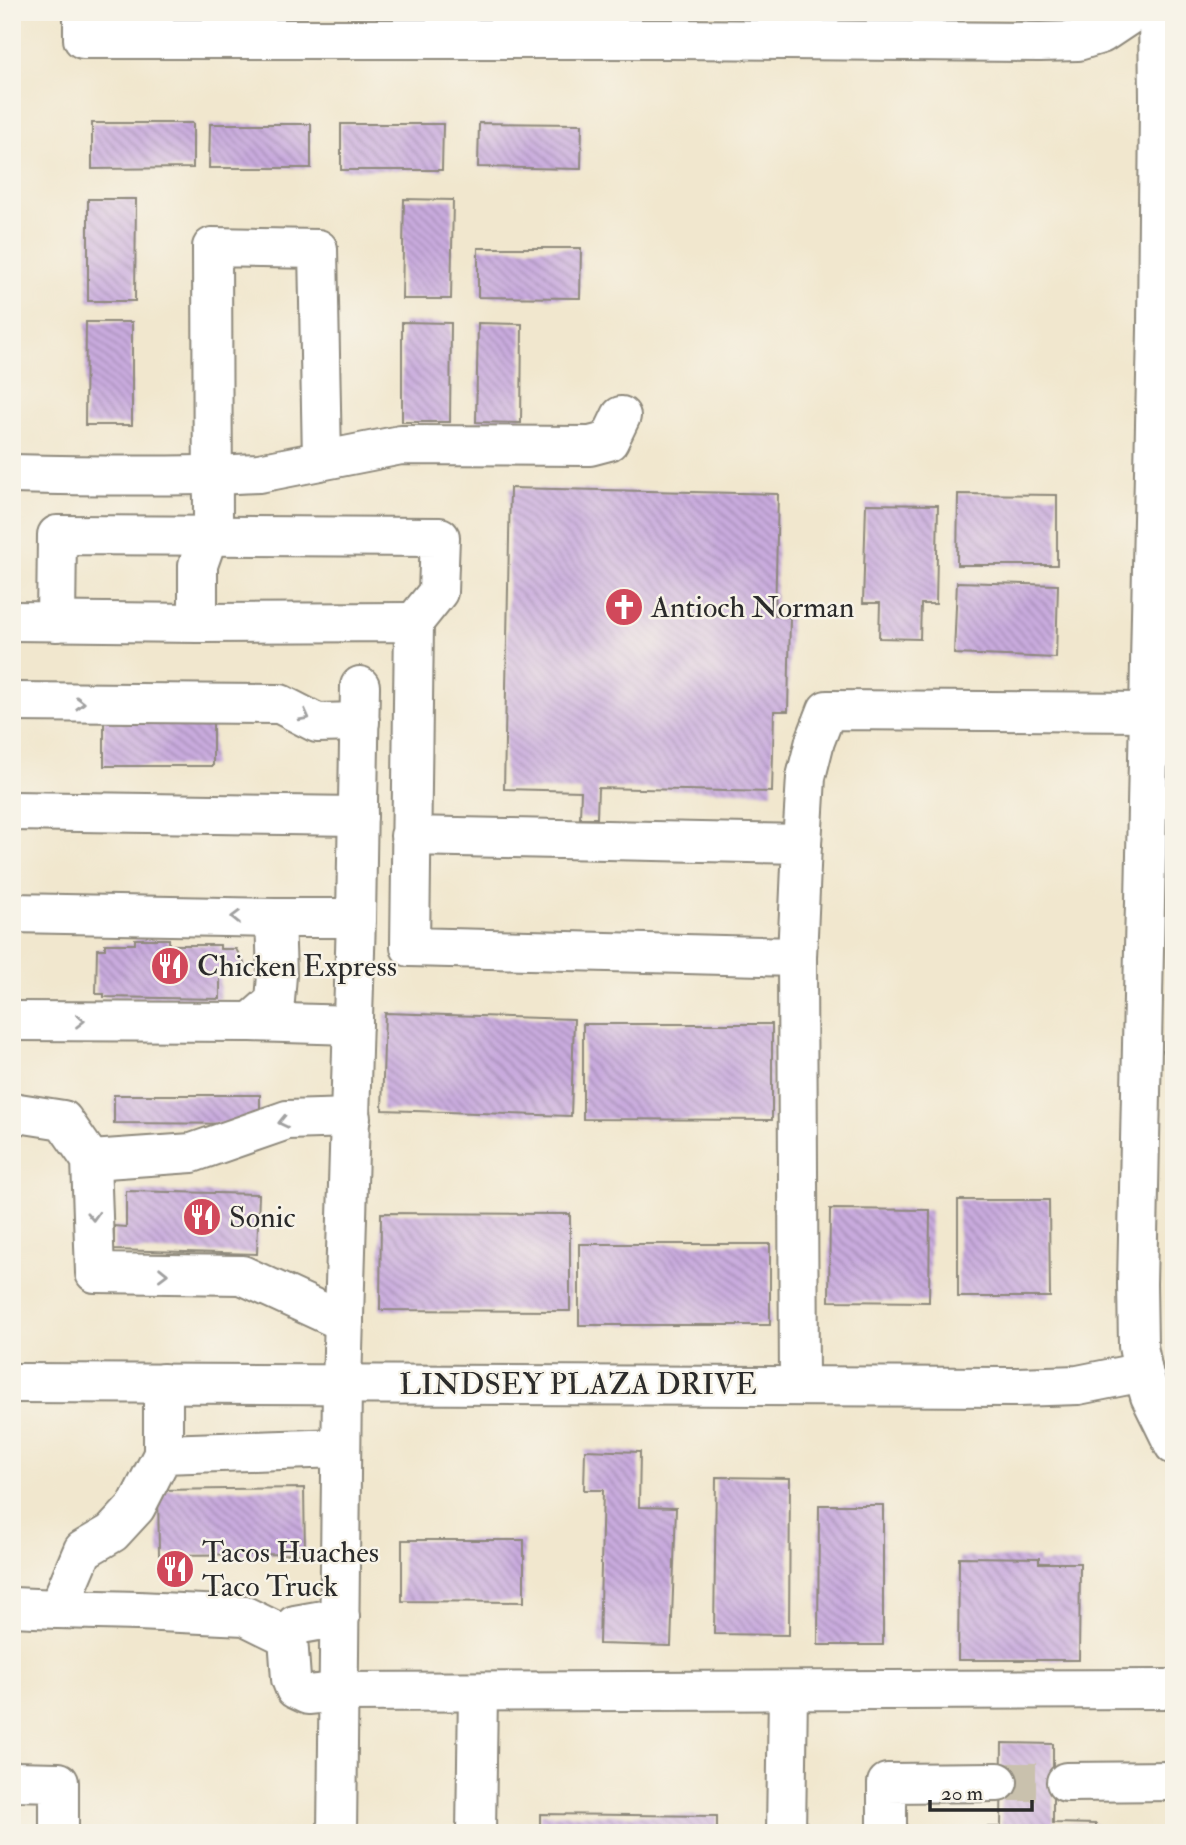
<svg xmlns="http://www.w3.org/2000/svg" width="1186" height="1845" viewBox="0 0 1186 1845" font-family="'IM FELL Double Pica',serif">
	<defs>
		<pattern id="building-back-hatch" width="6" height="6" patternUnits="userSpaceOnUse" patternTransform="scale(1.75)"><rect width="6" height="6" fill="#c9abde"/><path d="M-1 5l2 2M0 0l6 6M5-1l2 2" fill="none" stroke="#a38bb4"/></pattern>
	</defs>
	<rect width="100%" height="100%" fill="#f7f3e8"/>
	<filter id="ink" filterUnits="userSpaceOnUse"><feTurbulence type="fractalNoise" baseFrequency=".0143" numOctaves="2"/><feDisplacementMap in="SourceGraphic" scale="14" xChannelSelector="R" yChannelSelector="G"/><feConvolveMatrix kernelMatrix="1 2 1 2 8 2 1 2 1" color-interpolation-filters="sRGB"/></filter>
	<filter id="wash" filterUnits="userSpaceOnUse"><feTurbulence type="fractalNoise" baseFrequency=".00686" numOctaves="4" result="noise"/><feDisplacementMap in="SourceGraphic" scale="28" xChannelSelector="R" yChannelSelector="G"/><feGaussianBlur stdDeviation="1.57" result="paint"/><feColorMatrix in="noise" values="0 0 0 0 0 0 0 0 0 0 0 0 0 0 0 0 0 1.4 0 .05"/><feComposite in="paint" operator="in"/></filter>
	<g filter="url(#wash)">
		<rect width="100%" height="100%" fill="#f1e7ce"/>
		<g id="blocks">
			<g fill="url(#building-back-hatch)">
				<path d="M92 123H193V168L92 169Z"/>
				<path d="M479 123 582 124 581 169 478 167Z"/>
				<path d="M210 124H311V168H209Z"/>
				<path d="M341 124H443L442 170H341Z"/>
				<path d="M88 199H136L135 301H88Z"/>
				<path d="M404 199 453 200 451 299H402Z"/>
				<path d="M478 248H581L580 298 478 297Z"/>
				<path d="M86 322H132V425H85Z"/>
				<path d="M402 322 451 323 450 422H402Z"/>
				<path d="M478 323 522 324 521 423 476 422Z"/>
				<path d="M510 488 778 494 775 616 790 617 788 711H774L772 792 598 788 597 818H580L581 791 504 789Z"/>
				<path d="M958 494 1057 495V565H957Z"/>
				<path d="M866 504 938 505 936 604H921L920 639 879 638 880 603H863Z"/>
				<path d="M957 582 1058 585 1056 658 954 654Z"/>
				<path d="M213 716V766H104V717Z"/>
				<path d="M135 939H169V945H220V949H236L244 963V970H220V999L104 997V994H96L97 949H105V944H135Z"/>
				<path d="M385 1013 574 1019 571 1116 382 1110Z"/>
				<path d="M583 1024H772V1120L583 1119Z"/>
				<path d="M114 1095H260V1124L114 1123Z"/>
				<path d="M126 1191 259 1194 257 1254 114 1250V1226L126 1227Z"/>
				<path d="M958 1200H1049L1050 1297H958Z"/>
				<path d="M830 1209 930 1210 929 1302 829 1301Z"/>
				<path d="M381 1213 570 1214V1311L380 1310Z"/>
				<rect x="579" y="1244" width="191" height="81"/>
				<path d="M585 1450 640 1452 639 1507 676 1508 671 1646 599 1644 603 1490H584Z"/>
				<path d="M716 1477 790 1478 789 1635 714 1634Z"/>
				<path d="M304 1488 305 1554 159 1555 158 1490Z"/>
				<path d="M819 1505H883V1645H818Z"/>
				<path d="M402 1540H524V1602L402 1601Z"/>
				<path d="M959 1557 1039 1558V1563H1080L1079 1660H958Z"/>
				<path d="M1002 1743 1053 1744V1823L1096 1824V1833H982V1827H1001Z"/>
				<path d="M540 1814 717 1816V1833H540Z"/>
			</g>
		</g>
	</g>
	<g filter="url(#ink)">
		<use href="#blocks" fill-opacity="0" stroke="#8e897c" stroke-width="2"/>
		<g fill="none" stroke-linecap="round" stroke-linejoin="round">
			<path stroke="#c9c1ad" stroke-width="38" stroke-dasharray="38 19" stroke-linecap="butt" d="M998 1782H1066"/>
			<defs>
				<g id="minor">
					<path d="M83 12V39H671L1040 42 1078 41 1101 34 1134 12"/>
					<path d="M1158 12 1159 100 1157 329 1137 1284 1138 1346 1143 1372 1150 1396 1174 1445"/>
					<path d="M12 474C94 476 177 477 259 473L401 445 590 446 609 441 621 416"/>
					<path d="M12 621 198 623 414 622 410 947 797 957 802 844 410 836"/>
					<path d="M56 622 57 535 440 537 438 592 414 622"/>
					<path d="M198 623V565L213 522 212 247 318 249 322 460"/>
					<path d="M12 702 280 704 317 723 360 722"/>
					<path d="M12 811 358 816"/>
					<path d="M802 844 806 777 815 741 827 710 1150 712 1173 715"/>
					<path d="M12 913 275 918 277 975 275 1001 251 1022 12 1021"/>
					<path d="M275 918H356"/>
					<path d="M797 957 799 1385"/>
					<path d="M251 1022 353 1025"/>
					<path d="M12 1112 63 1120 91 1160 95 1273 242 1275 344 1322"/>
					<path d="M91 1160 192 1153 287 1120 351 1118"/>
					<path d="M12 1383 1017 1387 1078 1385 1143 1372"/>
					<path d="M163 1454V1383"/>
					<path d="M12 1607 58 1609"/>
					<path d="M340 1617 295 1625 288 1637 291 1679 295 1689 308 1695 338 1692 1174 1689"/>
					<path d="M288 1637 245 1616 138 1611 58 1609 83 1550 112 1533 136 1507 163 1454 341 1448"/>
					<path d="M12 1781 59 1782V1833"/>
					<path d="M1066 1782 1174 1781"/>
					<path d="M337 1833 342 1384 356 918 360 686"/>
					<path d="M476 1833 478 1692"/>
					<path d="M786 1833 788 1691"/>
					<path d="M887 1833V1783L998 1782"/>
				</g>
			</defs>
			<use href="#minor" stroke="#8e897c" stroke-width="42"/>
			<use href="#minor" stroke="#fff" stroke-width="38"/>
		</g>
		<defs><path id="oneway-chevron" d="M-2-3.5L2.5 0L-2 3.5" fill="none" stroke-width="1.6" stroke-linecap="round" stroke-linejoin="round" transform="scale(1.75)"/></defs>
		<g stroke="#a0a0a0">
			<use href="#oneway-chevron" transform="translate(80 703)"/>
			<use href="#oneway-chevron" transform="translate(305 716) rotate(28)"/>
			<use href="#oneway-chevron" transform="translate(236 917) rotate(-179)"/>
			<use href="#oneway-chevron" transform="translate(80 1021)"/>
			<use href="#oneway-chevron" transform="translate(283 1122) rotate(167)"/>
			<use href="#oneway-chevron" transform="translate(93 1216) rotate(88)"/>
			<use href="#oneway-chevron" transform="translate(163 1274) rotate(1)"/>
		</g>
	</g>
	<defs>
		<symbol id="church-disc" viewBox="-11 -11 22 22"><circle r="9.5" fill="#d1495b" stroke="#f7f3e8"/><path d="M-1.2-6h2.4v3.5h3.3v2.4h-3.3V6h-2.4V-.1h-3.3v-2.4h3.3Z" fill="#fff"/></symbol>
		<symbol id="restaurant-disc" viewBox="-11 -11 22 22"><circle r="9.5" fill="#d1495b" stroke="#f7f3e8"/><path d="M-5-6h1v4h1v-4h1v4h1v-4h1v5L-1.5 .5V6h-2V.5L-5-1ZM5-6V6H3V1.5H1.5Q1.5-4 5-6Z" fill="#fff"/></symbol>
	</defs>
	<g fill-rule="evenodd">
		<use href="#church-disc" x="602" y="585" width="44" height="44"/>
		<use href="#restaurant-disc" x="148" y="944" width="44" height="44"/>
		<use href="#restaurant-disc" x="180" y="1195" width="44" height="44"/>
		<use href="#restaurant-disc" x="153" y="1547" width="44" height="44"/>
	</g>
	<g text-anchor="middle" stroke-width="5" stroke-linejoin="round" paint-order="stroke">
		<g font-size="30" fill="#2b2b2b" stroke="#f7f3e8" text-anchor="start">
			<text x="651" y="617">Antioch Norman</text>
			<text x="197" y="976">Chicken Express</text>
			<text x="229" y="1227">Sonic</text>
			<text x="202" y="1562">Tacos Huaches<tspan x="202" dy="34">Taco Truck</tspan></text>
		</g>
		<g font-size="30" fill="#2b2b2b" stroke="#f7f3e8">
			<text x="578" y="1394">LINDSEY PLAZA DRIVE</text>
		</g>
	</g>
	<rect width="1186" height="1845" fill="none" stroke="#f7f3e8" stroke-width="42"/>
	<path d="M930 1800v10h102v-10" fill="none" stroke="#2b2b2b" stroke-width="3.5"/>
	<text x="941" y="1800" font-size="21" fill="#2b2b2b" stroke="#f7f3e8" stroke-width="5" paint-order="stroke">20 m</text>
</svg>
